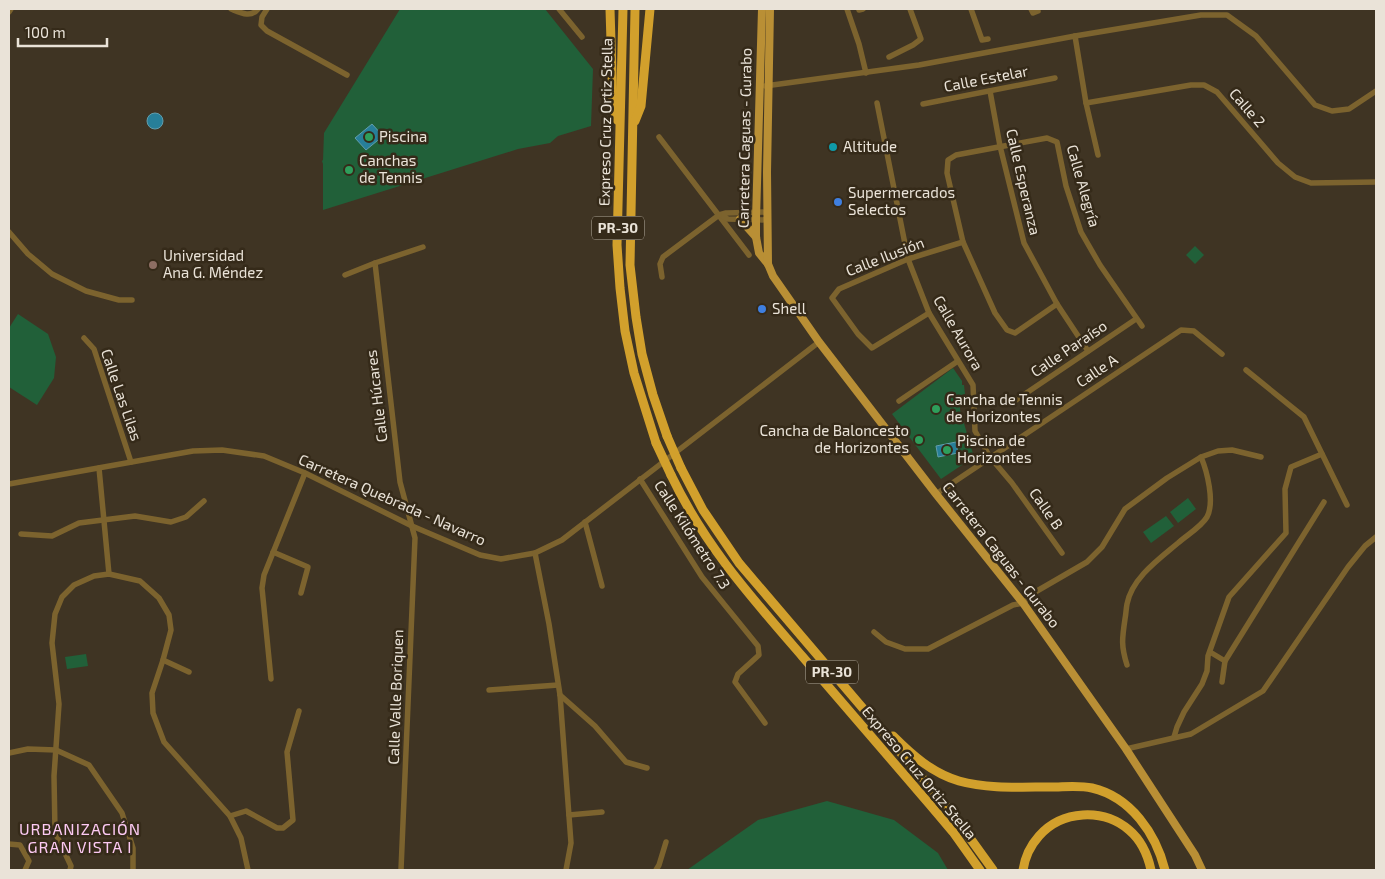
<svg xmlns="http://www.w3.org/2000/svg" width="1385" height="879" viewBox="0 0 1385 879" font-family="'Exo 2',sans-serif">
	<rect width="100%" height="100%" fill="#3f3423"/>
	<g fill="#216039">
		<path d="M400 9H545L593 69 591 126 558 136 550 143 518 149 323 210V164L322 161 323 160 324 133Z"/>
		<path d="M1195 246 1204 255 1195 264 1186 255Z"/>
		<path d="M18 314 48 334 56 357 54 378 37 405 9 387V328Z"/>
		<path d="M953 368 962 381V385H964L965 394 961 395 960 410 974 457 941 479 892 414Z"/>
		<path d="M1188 498 1196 509 1178 523 1170 512Z"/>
		<path d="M1166 516 1174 526 1151 543 1143 532Z"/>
		<path d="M86 654 88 666 67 669 65 657Z"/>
		<path d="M827 801 894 820 938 853 948 870H687L758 820Z"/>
	</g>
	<g fill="#277f99" stroke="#629dac">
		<circle cx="155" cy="121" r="8"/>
		<path d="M372 124 383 136 366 150 355 138Z"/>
		<path d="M956 442 958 453 938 457 936 446Z"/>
	</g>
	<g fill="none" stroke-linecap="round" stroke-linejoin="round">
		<g stroke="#7c632e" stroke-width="5.5">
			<path d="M231 9C241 13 251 18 258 9"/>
			<path d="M267 9 262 17 261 25 267 31 347 75"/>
			<path d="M559 9 582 37"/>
			<path d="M847 9 859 44 866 73"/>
			<path d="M971 9 982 40 988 39"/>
			<path d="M1031 9 1033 13 1038 11"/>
			<path d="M859 10 863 9"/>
			<path d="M9 12 11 9"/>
			<path d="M1075 36 1086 103 1098 155"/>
			<path d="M889 57 913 45 921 39 910 9"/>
			<path d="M765 86 919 65 1075 36 1201 15H1227L1256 36 1315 105 1332 111 1349 109 1376 91"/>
			<path d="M990 91 1000 146 1024 243 1057 304 1088 351"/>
			<path d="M877 103 908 259 929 313 973 385 975 431 990 457 1012 483 1062 553"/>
			<path d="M1086 103 1191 85H1204L1217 92 1278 163 1295 177 1311 183 1376 182"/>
			<path d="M923 104 1055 78"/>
			<path d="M659 137 749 255"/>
			<path d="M768 212 726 213 719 215 728 219 768 220"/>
			<path d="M9 232 28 254 52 274 86 291 119 300H132"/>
			<path d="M375 263 400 482 415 538 401 870"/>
			<path d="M345 275 375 263 423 247"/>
			<path d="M662 277 660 264 663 257 719 215"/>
			<path d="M1057 304 1015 333 1007 330 995 313 963 242 947 173 948 160 956 155 1047 138 1057 142 1066 186 1081 232 1100 265 1142 326"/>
			<path d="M929 313 872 348 858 334 832 298 839 289 908 259 963 242"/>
			<path d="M84 338 94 349 131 462"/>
			<path d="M1246 370 1304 417 1347 505"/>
			<path d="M1016 400 1136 319"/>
			<path d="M899 401 958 361"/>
			<path d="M99 468 109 574"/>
			<path d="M640 479 702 577 758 646 759 655 738 674 735 682 765 723"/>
			<path d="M9 484 193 451 222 450 264 456 305 473 412 526 480 555 501 559 535 553 562 540 819 342"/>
			<path d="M936 494 1181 330 1194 331 1222 354"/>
			<path d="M585 522 602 586"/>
			<path d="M21 534 52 536 79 523 135 516 171 522 186 517 204 501"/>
			<path d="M273 552 308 567 301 593"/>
			<path d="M535 553 549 624 560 695 571 843 566 870"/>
			<path d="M874 632 886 642 905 649H928L1013 605 1023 603 1037 591 1087 562 1102 547 1125 509 1167 478 1201 457 1218 451 1232 450 1261 457"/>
			<path d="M1210 652 1225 661"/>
			<path d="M163 660 189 672"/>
			<path d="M1127 665C1121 646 1122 639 1125 619 1126 614 1126 609 1127 604 1132 578 1159 559 1178 543 1187 535 1201 527 1207 517 1215 502 1207 471 1201 457"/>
			<path d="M271 679 262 588 264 575 305 473"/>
			<path d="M1222 682 1225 661 1324 502"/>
			<path d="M489 690 558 685"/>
			<path d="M560 695 595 726 626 762 647 768"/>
			<path d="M1174 737 1177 727 1184 712 1202 684 1207 671 1208 656 1229 597 1286 533 1285 489 1291 467 1322 454"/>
			<path d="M1126 749 1191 734 1263 691 1348 567 1365 546 1376 537"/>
			<path d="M9 753 28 749 56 750 89 765 122 813 133 848V870"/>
			<path d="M569 815 602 812"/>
			<path d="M230 816 246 811 277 828H283L293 820 287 752 299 711"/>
			<path d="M9 844 20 845 29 861 25 870"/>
			<path d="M70 870 71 866 55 832 54 776 59 704 52 643 55 614 62 597 74 585 94 576 109 574 140 581 159 598 169 615 171 630 163 660 152 693 153 713 164 742 230 816 241 838 248 870"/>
			<path d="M656 870 659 865 666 842"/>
		</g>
		<g stroke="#b98f35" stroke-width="8">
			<path d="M762 9 756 219V237L759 253 768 264 773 276 819 342 936 494 1023 603 1126 749 1195 855 1202 870"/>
			<path d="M740 219 756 237"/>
			<path d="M768 264 767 172 770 9"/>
		</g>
		<g stroke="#d2a02c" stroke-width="9">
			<path d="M610 9 613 107 617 120"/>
			<path d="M623 9 617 245 620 288 625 331 634 373 656 443"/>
			<path d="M635 9 630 265 636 317 642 354 653 395 667 436"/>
			<path d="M635 121 641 106 650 9"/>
			<path d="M681 468 703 510 739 563 942 801 962 827 993 870"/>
			<path d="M671 475C705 546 751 597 802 656 845 706 888 756 931 806L953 832 980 870"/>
			<path d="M893 736C912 755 932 773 959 781 988 789 1021 787 1050 787 1064 787 1079 785 1092 788 1131 797 1156 834 1165 870"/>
			<path d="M1023 870C1025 857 1030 846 1039 836 1062 810 1103 808 1129 830 1141 840 1148 856 1151 870"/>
		</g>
		<g stroke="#d2a02c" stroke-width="9">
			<path d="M667 436 681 468"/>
			<path d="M656 443 671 475"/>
		</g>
	</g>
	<g fill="#2e9e5b" stroke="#352a19" stroke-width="2">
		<circle cx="369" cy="137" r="5"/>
		<circle cx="349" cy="170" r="5"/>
		<circle cx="936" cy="409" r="5"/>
		<circle cx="919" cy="440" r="5"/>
		<circle cx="947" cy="450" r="5"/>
	</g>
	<circle fill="#0f9aa8" stroke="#352a19" stroke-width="2" cx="833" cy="147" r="5"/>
	<g fill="#3f7fe0" stroke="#352a19" stroke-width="2">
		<circle cx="838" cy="202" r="5"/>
		<circle cx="762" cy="309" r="5"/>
	</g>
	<circle fill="#8d6e63" stroke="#352a19" stroke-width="2" cx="153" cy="265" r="5"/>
	<g text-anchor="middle" stroke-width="5" stroke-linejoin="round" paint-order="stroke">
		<g fill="#352a19" stroke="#b4ac9f" stroke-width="1">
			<rect x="592" y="216.5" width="52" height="23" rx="4"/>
			<rect x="806" y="660.5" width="52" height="23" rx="4"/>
		</g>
		<g font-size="14" font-weight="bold" fill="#eae3d8">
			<text x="618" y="233">PR-30</text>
			<text x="832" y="677">PR-30</text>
		</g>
		<g font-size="15" fill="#eae3d8" stroke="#352a19">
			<text transform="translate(986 79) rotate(-11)" y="5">Calle Estelar</text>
			<text transform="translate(1247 108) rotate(49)" y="5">Calle 2</text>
			<text transform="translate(606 122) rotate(-89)" y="5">Expreso Cruz Ortiz Stella</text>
			<text transform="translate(745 138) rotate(-89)" y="5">Carretera Caguas - Gurabo</text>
			<text transform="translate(1023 182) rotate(77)" y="5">Calle Esperanza</text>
			<text transform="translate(1083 186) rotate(74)" y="5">Calle Alegría</text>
			<text transform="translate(885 257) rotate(-21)" y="5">Calle Ilusión</text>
			<text transform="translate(958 333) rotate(60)" y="5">Calle Aurora</text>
			<text transform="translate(1069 349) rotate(-34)" y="5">Calle Paraíso</text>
			<text transform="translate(1097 371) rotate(-34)" y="5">Calle A</text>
			<text transform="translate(121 395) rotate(71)" y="5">Calle Las Lilas</text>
			<text transform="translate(377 396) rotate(-97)" y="5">Calle Húcares</text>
			<text transform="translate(392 500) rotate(24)" y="5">Carretera Quebrada - Navarro</text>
			<text transform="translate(1046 509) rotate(55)" y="5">Calle B</text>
			<text transform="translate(692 535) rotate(57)" y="5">Calle Kilómetro 7.3</text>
			<text transform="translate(1001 555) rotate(52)" y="5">Carretera Caguas - Gurabo</text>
			<text transform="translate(396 697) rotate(-88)" y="5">Calle Valle Boriquen</text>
			<text transform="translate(919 773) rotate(50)" y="5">Expreso Cruz Ortiz Stella</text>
		</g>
		<g font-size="15" fill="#eae3d8" stroke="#352a19" text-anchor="start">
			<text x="379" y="142">Piscina</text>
			<text x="843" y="152">Altitude</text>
			<text x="359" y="166">Canchas<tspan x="359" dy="17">de Tennis</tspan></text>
			<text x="848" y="198">Supermercados<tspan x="848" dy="17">Selectos</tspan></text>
			<text x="163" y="261">Universidad<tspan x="163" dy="17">Ana G. Méndez</tspan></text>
			<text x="772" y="314">Shell</text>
			<text x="946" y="405">Cancha de Tennis<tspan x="946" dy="17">de Horizontes</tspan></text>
			<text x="909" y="436" text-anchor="end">Cancha de Baloncesto<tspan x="909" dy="17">de Horizontes</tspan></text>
			<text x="957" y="446">Piscina de<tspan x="957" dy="17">Horizontes</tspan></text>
		</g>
		<g font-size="16" letter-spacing="1" fill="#fcc9f3" stroke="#352a19">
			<text x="80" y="835">URBANIZACIÓN<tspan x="80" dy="18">GRAN VISTA I</tspan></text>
		</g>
	</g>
	<rect width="1385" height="879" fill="none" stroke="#eae3d8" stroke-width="20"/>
	<path d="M18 38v8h89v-8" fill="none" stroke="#eae3d8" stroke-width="2.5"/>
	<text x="25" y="38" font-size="15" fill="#eae3d8" stroke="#352a19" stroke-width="4" paint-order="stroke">100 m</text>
</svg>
